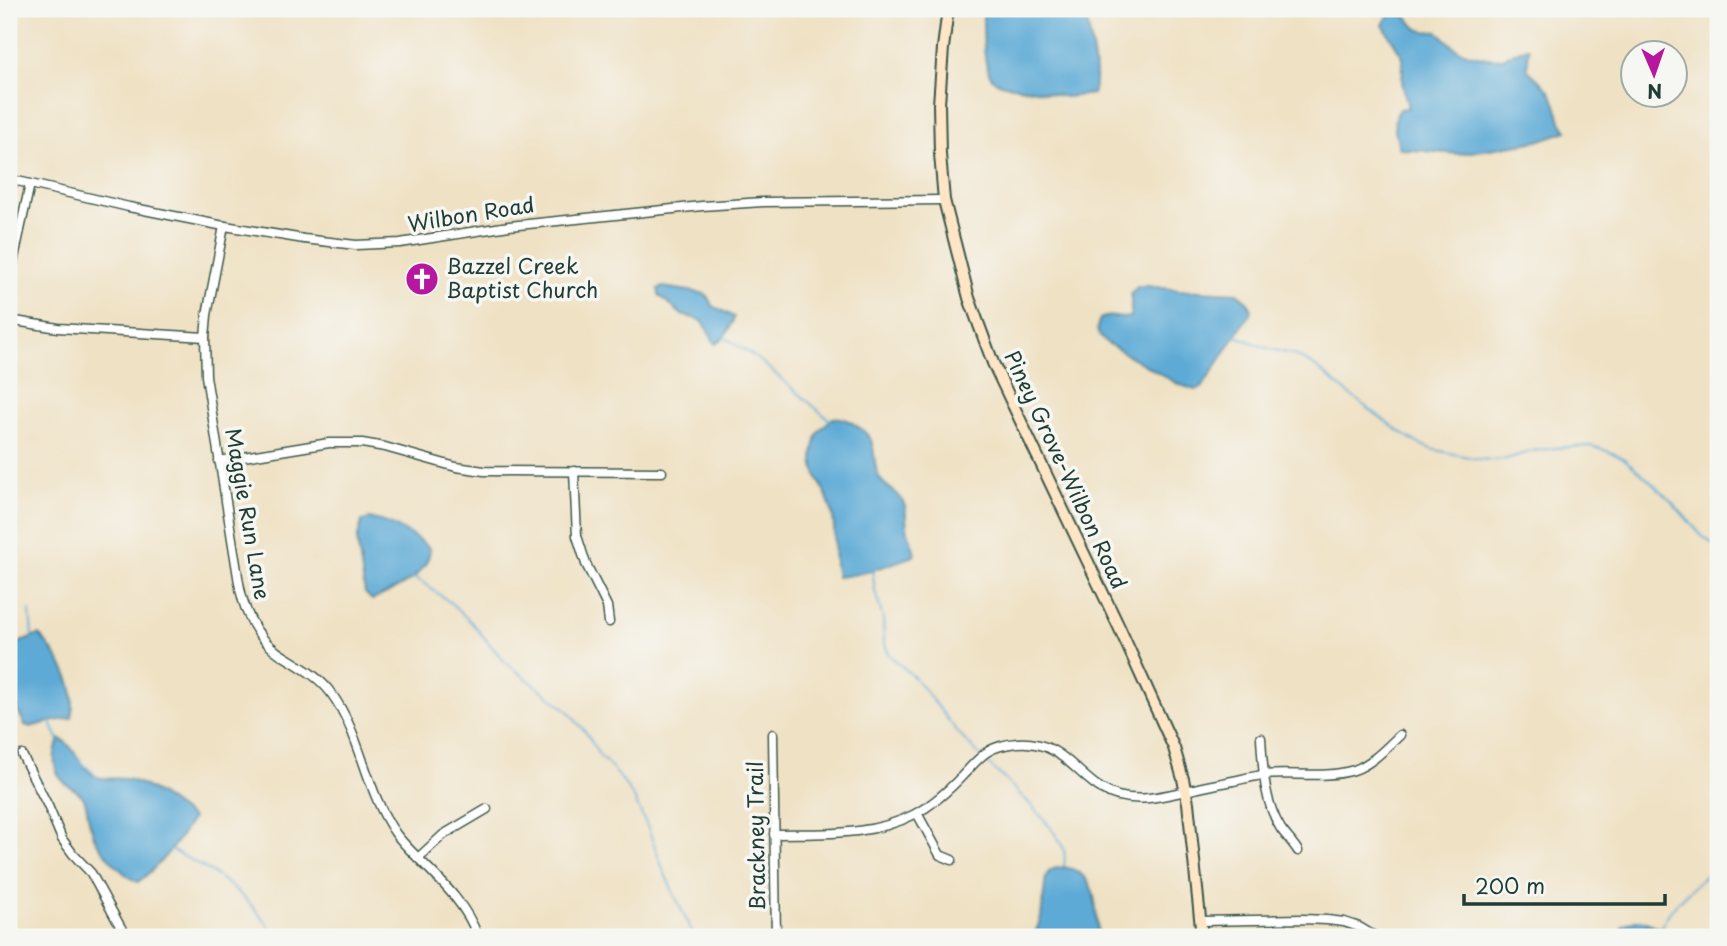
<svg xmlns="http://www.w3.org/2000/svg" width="1727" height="946" viewBox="0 0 1727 946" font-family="'Playpen Sans',sans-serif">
	<rect width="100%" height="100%" fill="#f6f6f2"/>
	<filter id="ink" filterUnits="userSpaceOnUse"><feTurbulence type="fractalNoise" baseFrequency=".0143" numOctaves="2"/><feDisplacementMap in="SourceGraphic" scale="14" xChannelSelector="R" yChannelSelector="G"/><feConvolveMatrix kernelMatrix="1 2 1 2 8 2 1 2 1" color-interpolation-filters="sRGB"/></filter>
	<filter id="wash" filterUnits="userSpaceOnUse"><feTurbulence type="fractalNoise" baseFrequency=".00686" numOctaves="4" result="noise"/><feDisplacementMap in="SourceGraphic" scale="28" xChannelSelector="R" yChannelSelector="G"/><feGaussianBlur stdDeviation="1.57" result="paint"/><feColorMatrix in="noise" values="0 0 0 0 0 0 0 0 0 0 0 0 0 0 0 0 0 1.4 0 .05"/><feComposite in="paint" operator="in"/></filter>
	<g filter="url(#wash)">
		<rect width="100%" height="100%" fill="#efe1c3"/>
		<g fill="#5daad6" stroke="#3e7485" stroke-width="2">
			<path d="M983 9H1085C1088 31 1100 75 1093 94L1065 97 1036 90 1001 84C997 82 995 82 992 78 982 66 983 24 983 9Z"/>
			<path d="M1399 13C1417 19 1409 34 1436 31 1445 36 1450 45 1458 49 1467 54 1493 61 1502 58 1512 55 1518 49 1529 48L1527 69C1535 77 1545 85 1551 94 1559 106 1558 122 1567 131L1538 141 1459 154 1402 149 1399 147C1396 134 1390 121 1400 109L1408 108 1402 82 1403 62 1401 54 1383 25 1388 16Z"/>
			<path d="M1138 286H1147L1179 290 1237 293 1248 302 1252 310 1202 388 1195 390 1178 384 1107 343C1098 336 1094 330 1100 319 1111 313 1120 320 1131 317V294Z"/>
			<path d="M663 287 702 293 707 296 713 306 734 317C732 327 723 340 715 344L703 322 698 319 682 315 659 295 658 289Z"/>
			<path d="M833 418C842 417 847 420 854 424 882 441 869 454 879 477 883 486 893 489 899 496 908 505 905 516 907 527 909 537 913 545 915 554L913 556C888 565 863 575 837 577 832 557 836 537 833 517 829 490 809 476 814 449 817 432 819 429 833 418Z"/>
			<path d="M370 519C388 520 418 537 430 549 428 577 394 590 372 600L365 593 357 540 362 521Z"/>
			<path d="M39 635C45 640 49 647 54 653 70 676 76 690 72 718L50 722 30 727 25 725C20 714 11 701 13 688 14 684 16 681 16 677 17 663 11 658 18 643Z"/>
			<path d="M60 739C73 744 80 765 93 775 104 782 118 776 130 780 153 787 172 804 191 817L192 819C177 843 160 866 138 882 125 877 106 856 98 844 94 839 92 830 90 824 87 816 88 804 83 797 79 791 72 788 66 784 52 773 52 753 60 739Z"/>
			<path d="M1064 867C1099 873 1096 909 1098 937H1034L1041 917 1046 876C1051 868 1056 868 1064 867Z"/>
			<path d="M1635 920H1641L1683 937H1618L1623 926Z"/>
		</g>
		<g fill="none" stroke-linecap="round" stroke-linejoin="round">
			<g stroke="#5daad6" stroke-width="2">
				<path d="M1382 9 1389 17"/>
				<path d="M1233 335 1267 348 1294 355 1312 364 1353 397 1400 432 1419 444 1431 449 1478 459 1491 460 1506 459 1533 451 1556 448 1591 446 1607 451 1622 457 1641 473 1671 501 1702 536 1718 548"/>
				<path d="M723 336 758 359 831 421"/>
				<path d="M872 568 875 591 883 618 884 643 890 656 914 677 960 735 980 756"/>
				<path d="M410 577 419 580 451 603 471 622 505 662 566 709 587 734 599 755 619 776 634 798 648 828 664 872 694 937"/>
				<path d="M30 611 32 636"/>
				<path d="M50 721 59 741"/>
				<path d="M76 757 97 777"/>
				<path d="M984 760C1005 780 1054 823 1064 850 1065 855 1065 861 1064 866"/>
				<path d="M171 850C213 870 251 896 276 937"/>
				<path d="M1661 929C1669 903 1700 883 1718 864"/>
			</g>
		</g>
	</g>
	<g filter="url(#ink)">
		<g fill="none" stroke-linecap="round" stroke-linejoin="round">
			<defs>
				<g id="street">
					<path d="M9 179 129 207 219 225 304 239 356 245 400 243 509 226 702 206 763 202 944 200"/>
					<path d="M224 226 207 315 205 337 206 376 239 583C244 613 258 641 285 657 303 668 319 677 331 693 362 735 365 791 396 834 402 842 410 850 417 857 442 882 466 904 478 937"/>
					<path d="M9 281 30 184"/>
					<path d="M9 320 58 328 205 337"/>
					<path d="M219 461 329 443H362L385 447 456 467 484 471 662 472"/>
					<path d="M574 471 577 536 586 564 607 606 609 622"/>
					<path d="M773 734 776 937"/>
					<path d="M1261 738C1263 769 1264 802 1281 829 1286 836 1293 843 1298 851"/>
					<path d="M22 755 48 806 62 839 73 854 91 873 126 937"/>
					<path d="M917 813 940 855 952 860"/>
					<path d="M774 834C822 833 871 837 915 814 934 804 949 790 964 774 971 767 978 758 987 752 996 746 1007 744 1017 743 1067 739 1078 785 1118 796 1141 802 1163 796 1186 791 1201 787 1217 784 1233 781 1243 779 1254 776 1264 775 1294 772 1325 779 1354 770 1372 764 1387 747 1400 735"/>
					<path d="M418 858 443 835 487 809"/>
					<path d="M1201 921 1302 919 1327 920 1344 922 1359 927 1376 937"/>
				</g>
				<path id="secondary" d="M948 9 943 48 939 104 940 154 944 200 969 298 993 363 1119 627 1174 748 1183 779 1188 803 1202 937"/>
			</defs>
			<use href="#street" stroke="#3e5649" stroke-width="11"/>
			<use href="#secondary" stroke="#3e5649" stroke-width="14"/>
			<use href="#street" stroke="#fff" stroke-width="8"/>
			<use href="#secondary" stroke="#fde5c5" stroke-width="10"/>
		</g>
	</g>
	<defs>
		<symbol id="church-disc" viewBox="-11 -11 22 22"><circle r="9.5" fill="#b5179e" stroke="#f6f6f2"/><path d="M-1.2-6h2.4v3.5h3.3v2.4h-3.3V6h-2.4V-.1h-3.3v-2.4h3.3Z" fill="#fff"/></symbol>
	</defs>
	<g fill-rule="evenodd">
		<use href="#church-disc" x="403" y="260" width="38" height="38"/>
	</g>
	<g text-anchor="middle" stroke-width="7" stroke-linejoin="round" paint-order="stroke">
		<g font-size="21" fill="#1f3d34" stroke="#f6f6f2">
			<text transform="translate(471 215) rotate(-9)" y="7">Wilbon Road</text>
			<text transform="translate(1065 470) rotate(65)" y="7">Piney Grove-Wilbon Road</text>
			<text transform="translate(247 514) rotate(80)" y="7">Maggie Run Lane</text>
			<text transform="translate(757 836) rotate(-91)" y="7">Brackney Trail</text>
		</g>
		<g font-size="21" fill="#1f3d34" stroke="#f6f6f2" text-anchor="start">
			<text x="446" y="274">Bazzel Creek<tspan x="446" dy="24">Baptist Church</tspan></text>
		</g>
	</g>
	<rect width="1727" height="946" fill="none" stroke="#f6f6f2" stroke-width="35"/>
	<g transform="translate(1654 74) rotate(178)"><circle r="33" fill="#f6f6f2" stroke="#a0aca6" stroke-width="2"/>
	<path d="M0-5L12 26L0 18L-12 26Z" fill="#b5179e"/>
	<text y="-10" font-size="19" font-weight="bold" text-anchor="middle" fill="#1f3d34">N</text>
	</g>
	<path d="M1464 894v10h201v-10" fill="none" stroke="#1f3d34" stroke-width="3.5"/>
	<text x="1475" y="894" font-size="21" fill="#1f3d34" stroke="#f6f6f2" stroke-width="5" paint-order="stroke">200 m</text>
</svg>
